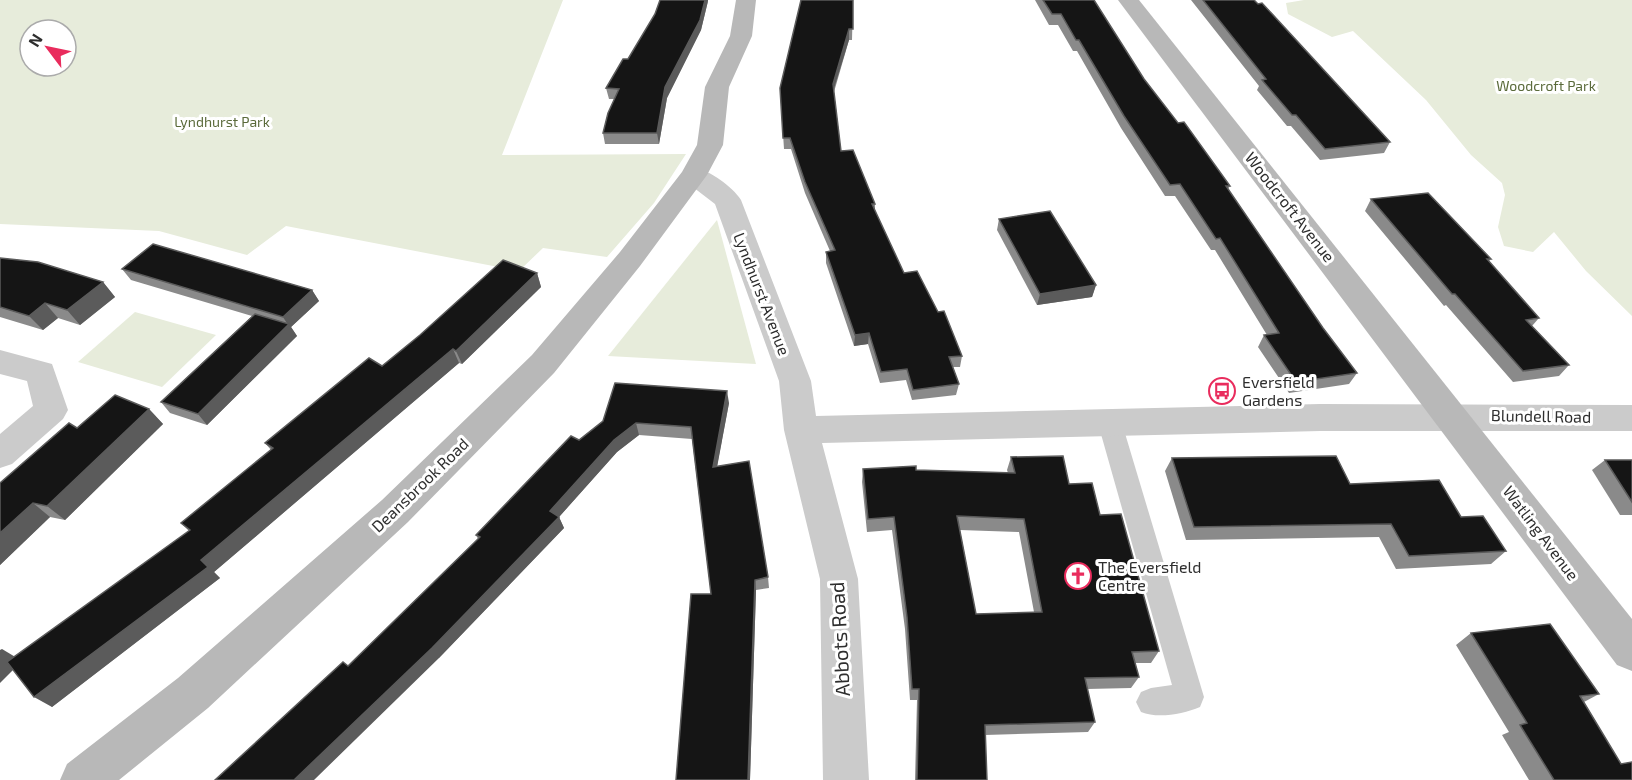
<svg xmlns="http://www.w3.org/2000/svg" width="1632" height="780" viewBox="0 0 1632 780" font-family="'Exo 2',sans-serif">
	<rect width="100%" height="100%" fill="#fff"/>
	<g fill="#e7ecdb" fill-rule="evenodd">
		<path d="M0 0H563L502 155 686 154 654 203 607 257 543 248 519 271 286 226 247 255 159 231 0 224ZM30 30H66V66H30Z"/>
		<path d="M1304 0H1632V316L1586 271 1554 232 1533 252 1504 246 1498 227 1505 195 1502 183 1471 155 1426 100 1353 31 1332 37 1288 14 1286 3Z"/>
		<path d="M717 220 756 364 608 356Z"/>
		<path d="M135 312 216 335 162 387 78 362Z"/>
	</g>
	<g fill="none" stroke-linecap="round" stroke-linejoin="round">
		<path fill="#cbcbcb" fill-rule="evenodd" d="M1109 411 1117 414 1121 420 1204 697 1200 707C1183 714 1158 719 1141 712L1136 702 1141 692 1151 688 1172 685 1097 420 1101 414Z"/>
		<g fill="#cbcbcb" fill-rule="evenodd">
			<path d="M694 167C710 171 732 186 741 200L811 381 816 416 1320 404 1632 405V431H1320L822 443 858 579 869 780H823L820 579 784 430 779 381 715 204 685 181 681 175 685 169Z"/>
			<path d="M0 350 52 364 68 410 63 419 12 464 0 468V434L33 406 27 381 0 374Z"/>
		</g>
		<g fill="#b8b8b8" fill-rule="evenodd">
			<path d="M736 0H756L752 36 729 87 723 145 707 175 640 266 554 373 408 522 208 708 119 780H60L67 764 178 678 382 500 532 355 620 252 682 172 697 145 705 87 730 36Z"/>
			<path d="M1118 0H1139L1632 619V671L1617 665Z"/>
		</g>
	</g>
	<g fill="#8a8a8a" fill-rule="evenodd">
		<path d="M853 0 852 40H849L834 92 841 151 875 204V211L904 273 938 312 962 356 960 367H953L959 384 956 395 912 400 906 380 880 383 868 344 854 346 826 263V252L830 251 805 193 791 149H784L780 88Z"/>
		<path d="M1035 0H1094L1144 79 1178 123 1230 186 1228 189 1323 328 1357 373 1349 384 1289 393 1258 347 1264 335H1267L1215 250H1211L1175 196H1165L1121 128 1077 51H1073L1058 25H1049Z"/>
		<path d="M1191 0H1254L1390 142 1384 153 1320 160 1291 126H1287L1257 90 1259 86Z"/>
		<path d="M708 1 701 30 667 98 659 144H605L603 133 614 99H609L606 88 628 59Z"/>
		<path d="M1371 199 1491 259 1489 261 1539 318 1532 326 1569 365 1559 376 1513 382 1446 305 1444 306 1365 211Z"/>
		<path d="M999 219 1096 285 1092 297 1037 305 997 230Z"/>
		<path d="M0 258 103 282 115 297 80 325 58 318 43 330 0 317Z"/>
		<path d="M122 269 312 290 319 301 291 327 297 336 207 425 170 413 161 402 252 316 131 280Z"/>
		<path d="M537 273 541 287 462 364 459 363 214 572 220 578 52 707 15 656 189 531 181 523 271 450 265 443 382 366Z"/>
		<path d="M729 403 717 466 768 577 769 588 756 590 750 780H676L711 594 692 439 639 435 617 452 559 517 564 528 439 658 348 666 478 539 476 535 579 440 603 421Z"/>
		<path d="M149 409 163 424 65 520 50 517 0 565V483L77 428Z"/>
		<path d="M1011 457 1069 484 1100 515 1159 651 1151 663H1135L1139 677 1131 688 1087 689 1095 722 1088 732 985 735 987 780H915L917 700H910L905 629 892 530 867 532 862 482 863 469 1008 473 1007 470ZM960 530 1019 532 1034 612 976 614Z"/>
		<path d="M1172 458 1350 484 1461 517 1506 551 1491 564 1396 569 1379 537 1186 540 1165 471Z"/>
		<path d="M1605 460H1632V515H1620L1592 470Z"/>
		<path d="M1471 633 1599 694 1584 702 1621 764 1632 780H1529L1502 735 1509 732 1456 645Z"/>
	</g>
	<g fill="#5b5b5b">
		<path d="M705 0H708V1L701 30 667 98 659 144 657 133 665 87Z"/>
		<path d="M849 29V40L832 95 833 84Z"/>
		<path d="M537 273 541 287 462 364 456 351Z"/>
		<path d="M103 282 115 297 80 325 67 310Z"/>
		<path d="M1096 285 1092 297 1037 305 1040 294Z"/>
		<path d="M312 290 319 301 291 327 297 336 207 425 198 414 288 325 283 317Z"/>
		<path d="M45 303 58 318 43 330 29 316Z"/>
		<path d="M869 333 868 344 854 346 855 335Z"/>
		<path d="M453 349 459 363 214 572 220 578 52 707 34 697Z"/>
		<path d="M727 391 729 403 715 478 713 467Z"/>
		<path d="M149 409 163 424 65 520 47 506Z"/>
		<path d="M636 423 639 435 617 452 559 517 564 528 439 658 314 780H294L550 511 614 440Z"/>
		<path d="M33 503 50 517 0 565V533Z"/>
		<path d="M755 580 756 590 750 780H748Z"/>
		<path d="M2 649 22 661 0 683V650Z"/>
	</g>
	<g fill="#151515" stroke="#5b5b5b" stroke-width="1.5" fill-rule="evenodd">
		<path d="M660 0H705L700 20 665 87 657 133H603L608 113 619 89 606 88 623 59H628L655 14Z"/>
		<path d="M801 0H853V29H849L833 84 841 151 853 150 875 204H872L904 273 917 271 938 312 944 311 962 356 949 357 959 384 913 390 907 369 881 372 869 333 855 335 826 252 835 250 805 182 790 138H783L780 88Z"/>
		<path d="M1043 0H1094L1144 79 1178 123 1184 122 1230 186H1226L1323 328 1357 373 1296 382 1264 335 1279 333 1220 238 1216 239 1180 184 1170 185 1124 116 1079 40H1076L1061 14H1052Z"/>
		<path d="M1203 0H1254L1258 4 1262 3 1390 142 1325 149 1296 115H1292L1262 80 1266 79Z"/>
		<path d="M1428 193 1491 259H1487L1539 318 1526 320 1569 365 1523 371 1455 294H1452L1371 199Z"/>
		<path d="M1050 211 1096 285 1040 294 999 219Z"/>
		<path d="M153 244 312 290 283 317 122 269Z"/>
		<path d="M0 258 38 262 103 282 67 310 45 303 29 316 0 307Z"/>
		<path d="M503 260 537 273 456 351 453 349 201 560 208 567 34 697 7 662 190 530 181 523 273 448 265 443 369 358 382 366 420 335Z"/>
		<path d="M255 314 289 324 198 414 161 402Z"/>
		<path d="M615 383 727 391 713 467 749 461 768 577 755 580 748 780H676L691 594H711L691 427 636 423 614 440 550 511 559 517 432 648 294 780H215L343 662 348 666 480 537 476 535 571 436 579 440 603 421Z"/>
		<path d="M115 395 149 409 47 506 33 503 0 533V483L69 423 77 428Z"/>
		<path d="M1063 456 1069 484 1092 483 1100 515 1121 514 1159 651 1132 652 1139 677 1085 678 1095 722 985 725 987 780H917L919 689H912L907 617 894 517 868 519 863 469 916 466V470L1015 473 1011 457ZM957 516 1024 519 1042 612 976 614Z"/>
		<path d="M1336 456 1350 484 1439 480 1461 517 1483 516 1506 551 1409 556 1391 524 1194 527 1172 458Z"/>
		<path d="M1605 460H1632V502Z"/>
		<path d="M1550 624 1599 694 1580 696 1621 764 1632 762V780H1554L1520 725 1527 723 1471 633Z"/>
	</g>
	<defs>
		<symbol id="bus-ring" viewBox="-11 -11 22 22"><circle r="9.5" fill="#fff" stroke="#e92c5d" stroke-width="1.5"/><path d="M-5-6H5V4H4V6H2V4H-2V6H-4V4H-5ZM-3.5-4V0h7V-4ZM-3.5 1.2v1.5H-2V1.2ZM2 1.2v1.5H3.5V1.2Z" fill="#e92c5d"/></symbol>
		<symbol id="church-ring" viewBox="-11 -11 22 22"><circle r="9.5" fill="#fff" stroke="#e92c5d" stroke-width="1.5"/><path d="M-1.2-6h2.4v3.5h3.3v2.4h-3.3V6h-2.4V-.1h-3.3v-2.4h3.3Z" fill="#e92c5d"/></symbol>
	</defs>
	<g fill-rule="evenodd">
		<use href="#bus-ring" x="1207" y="376" width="30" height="30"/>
		<use href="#church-ring" x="1063" y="561" width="30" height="30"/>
	</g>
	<g text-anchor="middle" stroke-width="6" stroke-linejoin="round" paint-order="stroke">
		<g font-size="14" fill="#5a6a3a" stroke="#fff">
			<text x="1546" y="91">Woodcroft Park</text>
			<text x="222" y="127">Lyndhurst Park</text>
		</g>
		<g font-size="16" fill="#2e2e2e" stroke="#fff">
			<text transform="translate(1290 207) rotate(52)" y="6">Woodcroft Avenue</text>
			<text transform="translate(762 294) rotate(69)" y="6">Lyndhurst Avenue</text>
			<text transform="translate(1541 416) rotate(1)" y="6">Blundell Road</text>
			<text transform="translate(420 485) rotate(-44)" y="6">Deansbrook Road</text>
			<text transform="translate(1541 533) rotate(53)" y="6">Watling Avenue</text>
		</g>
		<g font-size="16" fill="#2e2e2e" stroke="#fff" text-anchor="start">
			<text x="1242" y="388">Eversfield<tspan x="1242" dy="18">Gardens</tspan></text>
			<text x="1098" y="573">The Eversfield<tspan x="1098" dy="18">Centre</tspan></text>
		</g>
		<g font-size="20" fill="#2e2e2e" stroke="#fff">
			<text transform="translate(840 639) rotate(-93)" y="7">Abbots Road</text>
		</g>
	</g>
	<g transform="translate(48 48) rotate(302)"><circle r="28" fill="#ffffff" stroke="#ababab" stroke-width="1.5"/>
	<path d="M0-4.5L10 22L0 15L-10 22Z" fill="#e92c5d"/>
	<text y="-9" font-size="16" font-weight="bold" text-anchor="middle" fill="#2e2e2e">N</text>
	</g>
</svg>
